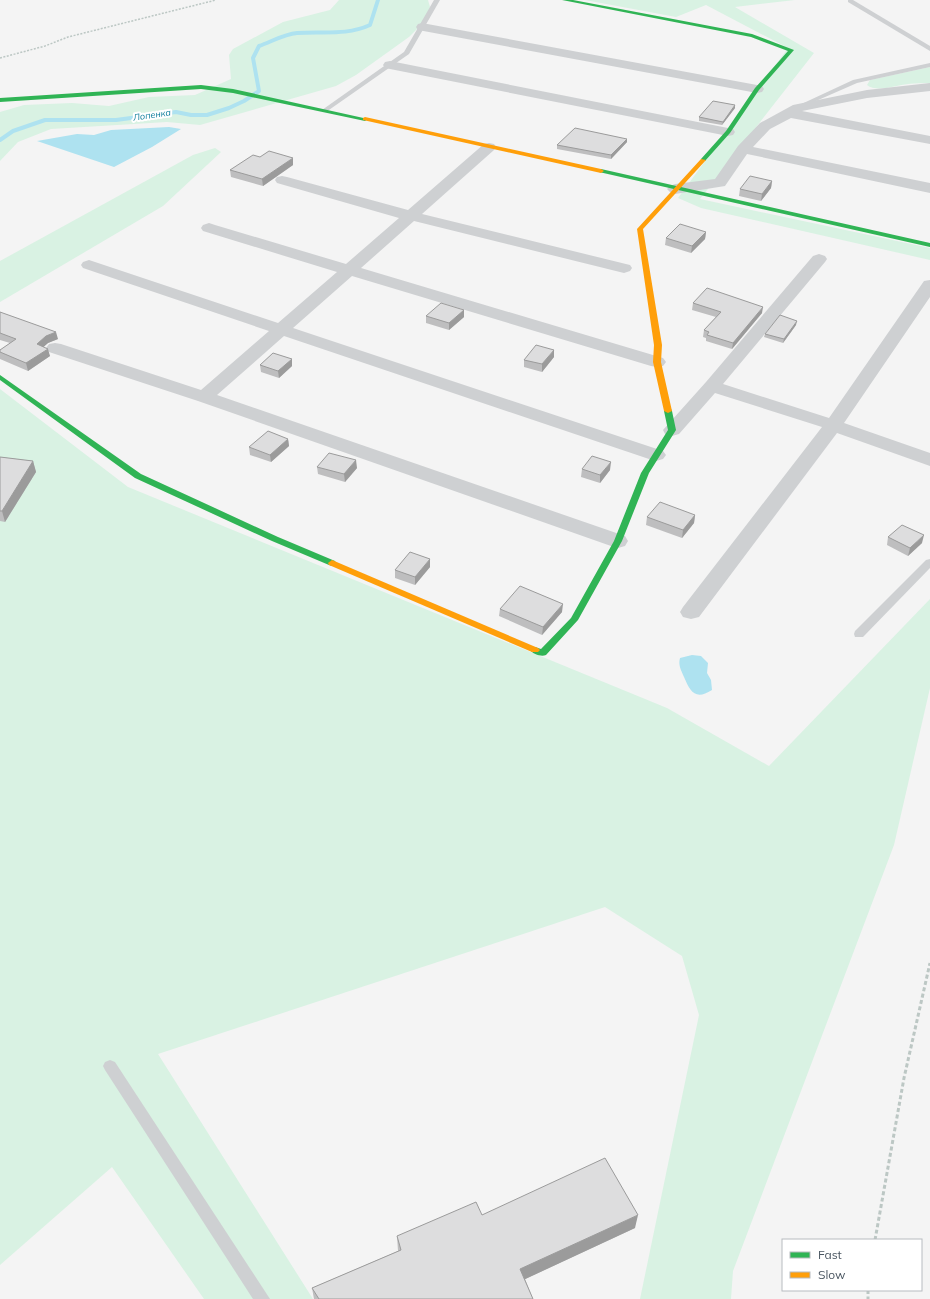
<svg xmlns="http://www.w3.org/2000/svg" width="930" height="1299" viewBox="0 0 930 1299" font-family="Mulish,sans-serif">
	<rect width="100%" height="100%" fill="#f4f4f4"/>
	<g fill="#d9f2e3">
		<path d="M339 0H428L430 7 424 22 409 37 356 75 336 86 200 125 167 122 51 129 18 142 0 161V112L24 105 72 103 109 106 149 97 195 95 231 79 229 55 233 49 283 22 330 10Z"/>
		<path d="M585 0H795L735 7 814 53 700 199 930 248V260L701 208 678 198 788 48 706 5 676 17Z"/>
		<path d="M930 67V83C923 83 915 83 908 84 896 85 877 93 867 85L870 80Z"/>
		<path d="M215 148 221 152 163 206 0 302V261L193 155Z"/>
		<path d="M0 389 128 487 667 708 769 766 930 599V688L894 845 733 1271 731 1299H640L699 1015 682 956 605 907 158 1054 313 1299H204L112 1167 0 1265Z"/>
	</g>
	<g fill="#aee2f0">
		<path d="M169 127 181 129 152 147 114 167 37 141 77 134 94 135 111 130Z"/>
		<path d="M692 655 701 656 708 663 707 673 711 680 712 690C695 701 690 691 684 677 681 670 678 665 680 658Z"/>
	</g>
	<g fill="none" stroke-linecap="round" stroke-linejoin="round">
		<path stroke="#aee2f0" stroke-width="4" d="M0 140 13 131 45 120H116L176 112 191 115H207L229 108 244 101 259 91 253 58 259 46C271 42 284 34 297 33 323 31 346 36 370 25L378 0"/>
		<path stroke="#bcc7c4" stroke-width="1.5" stroke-dasharray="2 1.5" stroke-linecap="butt" d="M0 58 45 46 68 37 216 0"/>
		<g stroke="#bcc7c4" stroke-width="3" stroke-dasharray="4 2.5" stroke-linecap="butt">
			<path d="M875 1240 904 1078 930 963"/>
			<path d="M868 1290V1299"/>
		</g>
		<g fill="#ced0d2" fill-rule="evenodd">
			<path d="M434 0H440L409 54 326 112H322V110L404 52Z"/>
			<path d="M848 0H853L930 46V51L848 2Z"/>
			<path d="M930 63V67L857 83 800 108 795 107 853 80Z"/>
			<path d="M930 559V568L863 637H855L854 634 855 631 926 560Z"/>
			<path d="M110 1060 115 1062 270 1299H253L105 1070 103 1066 105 1062Z"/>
		</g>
		<g fill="#ced0d2" fill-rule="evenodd">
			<path d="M422 23 757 85 762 86 764 89 762 92 757 93 418 30 416 27 418 24Z"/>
			<path d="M390 61 728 128 733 129 735 132 733 135 728 136 385 68 383 65 385 62Z"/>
			<path d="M930 83V91L867 98 802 111 930 136V144L791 118 770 129 753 147 930 183V193L747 154 725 186 675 194 670 192 667 189 670 186 675 184 715 179 738 146 760 123 793 105 867 90Z"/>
			<path d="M489 143 494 144 496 147 494 150 422 214 630 265 632 268 630 271 624 273 414 221 361 268 663 358 666 362 663 366 657 367 651 366 352 276 293 328 663 451 666 455 663 459 656 461 649 459 284 336 217 395 625 536 628 541 625 546 618 548 611 546 198 401 49 352 46 348 49 344 55 343 61 344 201 390 269 331 83 268 81 265 83 262 89 260 278 323 337 272 203 231 201 228 203 225 209 223 215 225 346 264 399 218 277 183 275 180 277 177 282 176 287 177 408 210 484 144Z"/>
			<path d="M819 254 825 256 827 259 825 262 723 384 829 418 924 281 930 280V297L844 423 930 453V466L837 433 699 617 691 619 683 617 680 612 683 607 822 427 715 393 679 434 672 436 665 434 663 430 706 382 813 256Z"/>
		</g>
		<g fill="#30b455" fill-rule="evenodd">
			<path d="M562 0H573L752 34 794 50 759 90 730 133 705 161H701V159L726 131 755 88 788 51 751 37Z"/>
			<path d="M201 85 233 89 368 119 365 121 233 93 201 89 0 102V98Z"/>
			<path d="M601 169 930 243V247L599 172V170Z"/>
			<path d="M0 375 141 474 278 537 335 561 336 563 332 566 329 565 272 541 135 478 0 380Z"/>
			<path d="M665 409H671L672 411 676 430 649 473 622 541 578 620 546 655C541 657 533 654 530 650L532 648 535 647 541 649 571 618 614 541 641 473 668 430 664 411Z"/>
		</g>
		<g fill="#ff9f0a" fill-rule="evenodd">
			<path d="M365 117 601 169 604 171 601 173 363 120V118Z"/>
			<path d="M701 159 706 160 643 229 662 345 661 362 672 411 668 413 664 411 653 362 654 345 637 229Z"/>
			<path d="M332 560 538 648 540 650 538 652H532L329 565 328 563Z"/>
		</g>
	</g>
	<g fill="#bebebf">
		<path d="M735 108 722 125 699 121V117Z"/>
		<path d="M627 142 611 159 557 149V145Z"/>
		<path d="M260 157 293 165 263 186 231 177 230 170Z"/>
		<path d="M772 181 771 188 761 201 739 196 740 189Z"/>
		<path d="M706 232 705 239 691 253 665 245 666 238Z"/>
		<path d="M693 303 762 313 732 349 706 341V338L703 337 704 330 716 317 692 310Z"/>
		<path d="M464 310V317L449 330 426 323V316Z"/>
		<path d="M0 312 58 339 48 343 43 347 50 356 28 371 0 359V350L10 343 0 340Z"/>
		<path d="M796 325 783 343 764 337 765 334Z"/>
		<path d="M554 357 542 372 524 367V360Z"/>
		<path d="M292 359V366L279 378 261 372 260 365Z"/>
		<path d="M288 439 289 446 271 462 250 455 249 447Z"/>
		<path d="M0 457 33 461 36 472 5 522 0 521Z"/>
		<path d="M317 467 357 468 345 482 318 474Z"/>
		<path d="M582 469 610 470 600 483 581 477Z"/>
		<path d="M695 515 694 523 682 538 646 525 647 517Z"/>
		<path d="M888 537 922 543 908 556 887 545Z"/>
		<path d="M430 567 415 585 395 578V570Z"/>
		<path d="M500 609 562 612 542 635 499 616Z"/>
		<path d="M482 1215 635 1228 525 1279 533 1299H314L312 1288 398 1251 397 1236Z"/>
	</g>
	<g fill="#9b9b9b">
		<path d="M735 105V108L722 125 723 122Z"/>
		<path d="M627 139V142L611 159V155Z"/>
		<path d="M293 158V165L263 186 262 179Z"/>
		<path d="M772 181 771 188 761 201 762 194Z"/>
		<path d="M706 232 705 239 691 253 692 246Z"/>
		<path d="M763 307 762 313 732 349 733 343Z"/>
		<path d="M464 310V317L449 330V323Z"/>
		<path d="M797 321 796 325 783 343 784 339Z"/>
		<path d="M56 332 58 339 48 343 38 352 37 344 46 336Z"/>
		<path d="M48 349 50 356 28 371 26 363Z"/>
		<path d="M554 350V357L542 372V364Z"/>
		<path d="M292 359V366L279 378 278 371Z"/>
		<path d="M288 439 289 446 271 462 270 455Z"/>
		<path d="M356 460 357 468 345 482 344 474Z"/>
		<path d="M33 461 36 472 5 522 2 511Z"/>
		<path d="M611 462 610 470 600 483V475Z"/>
		<path d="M695 515 694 523 682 538 683 530Z"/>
		<path d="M924 535 922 543 908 556 910 548Z"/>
		<path d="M430 559V567L415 585V577Z"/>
		<path d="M563 604 562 612 542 635 543 627Z"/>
		<path d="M638 1215 635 1228 519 1282 520 1269Z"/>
	</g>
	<g fill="#ddddde" stroke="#9b9b9b">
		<path d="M713 101 735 105 723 122 699 117Z"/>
		<path d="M575 128 627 139 611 155 557 145Z"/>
		<path d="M269 151 293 158 262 179 230 170 253 155 260 157Z"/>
		<path d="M750 176 772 181 762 194 740 189Z"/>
		<path d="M680 224 706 232 692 246 666 238Z"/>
		<path d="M707 288 763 307 733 343 707 335 709 332 704 330 721 312 693 303Z"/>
		<path d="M441 303 464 310 449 323 426 316Z"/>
		<path d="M0 312 56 332 46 336 37 344 48 349 26 363 0 352V350L16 339 0 333Z"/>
		<path d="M780 315 797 321 784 339 765 334Z"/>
		<path d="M536 345 554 350 542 364 524 360Z"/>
		<path d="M273 353 292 359 278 371 260 365Z"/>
		<path d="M268 431 288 439 270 455 249 447Z"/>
		<path d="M329 453 356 460 344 474 317 467Z"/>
		<path d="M592 456 611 462 600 475 582 469Z"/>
		<path d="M0 457 33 461 2 511H0Z"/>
		<path d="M660 502 695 515 683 530 647 517Z"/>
		<path d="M902 525 924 535 910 548 888 537Z"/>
		<path d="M410 552 430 559 415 577 395 570Z"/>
		<path d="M520 586 563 604 543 627 500 609Z"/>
		<path d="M605 1158 638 1215 520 1269 533 1299H319L312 1288 401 1250 397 1236 476 1202 482 1215Z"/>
	</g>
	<g text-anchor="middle" stroke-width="4" stroke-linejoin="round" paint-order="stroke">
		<g font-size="9" font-style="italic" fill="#0c7c9b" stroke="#fff">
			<text transform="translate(152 115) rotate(-8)" y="3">Лопенка</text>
		</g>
	</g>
	<rect x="782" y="1239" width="140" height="52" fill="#ffffff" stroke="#b7bbc0"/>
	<rect x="790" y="1252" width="20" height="6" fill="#30b455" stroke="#b7bbc0"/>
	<text x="818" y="1259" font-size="12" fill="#4a5661">Fast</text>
	<rect x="790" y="1272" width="20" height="6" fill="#ff9f0a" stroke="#b7bbc0"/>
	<text x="818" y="1279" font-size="12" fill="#4a5661">Slow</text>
</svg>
